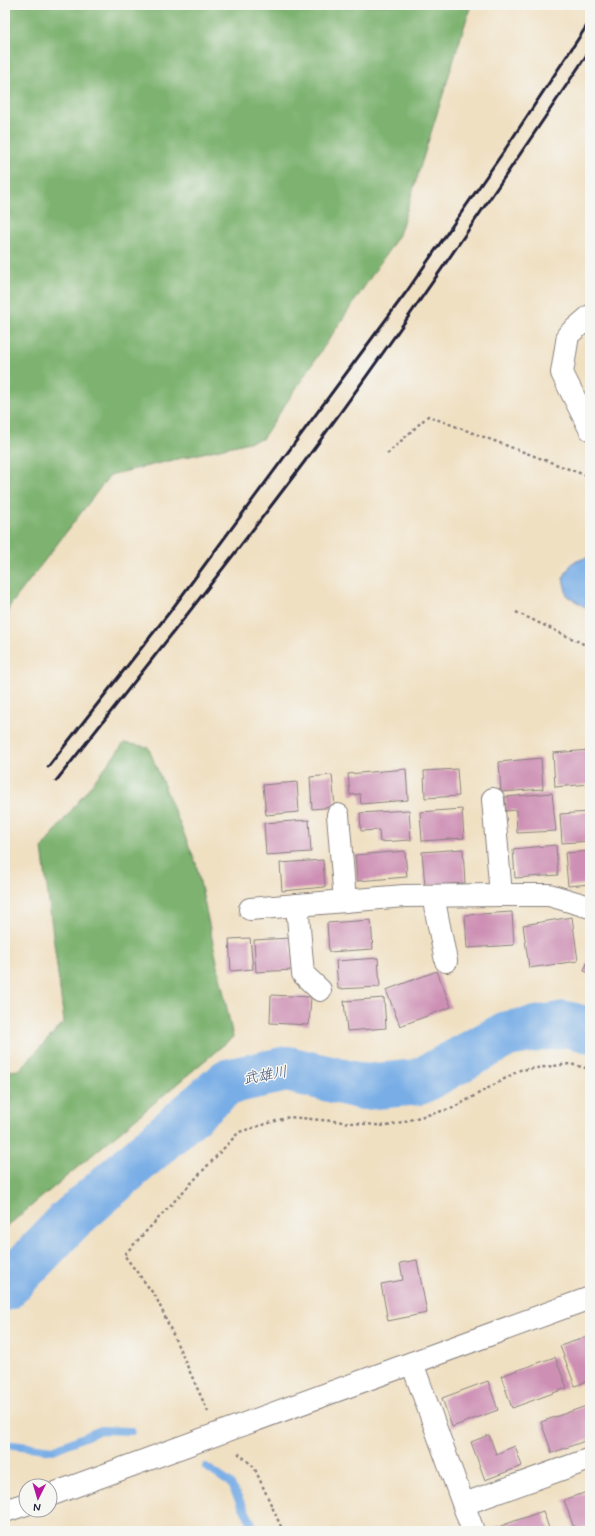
<svg xmlns="http://www.w3.org/2000/svg" width="595" height="1536" viewBox="0 0 595 1536" font-family="Mynerve,'Klee One',sans-serif">
	<rect width="100%" height="100%" fill="#f6f6f2"/>
	<filter id="ink" filterUnits="userSpaceOnUse"><feTurbulence type="fractalNoise" baseFrequency=".025" numOctaves="2"/><feDisplacementMap in="SourceGraphic" scale="8" xChannelSelector="R" yChannelSelector="G"/><feConvolveMatrix kernelMatrix="1 2 1 2 8 2 1 2 1" color-interpolation-filters="sRGB"/></filter>
	<filter id="wash" filterUnits="userSpaceOnUse"><feTurbulence type="fractalNoise" baseFrequency=".012" numOctaves="4" result="noise"/><feDisplacementMap in="SourceGraphic" scale="16" xChannelSelector="R" yChannelSelector="G"/><feGaussianBlur stdDeviation="0.9" result="paint"/><feColorMatrix in="noise" values="0 0 0 0 0 0 0 0 0 0 0 0 0 0 0 0 0 1.4 0 .05"/><feComposite in="paint" operator="in"/></filter>
	<g filter="url(#wash)">
		<rect width="100%" height="100%" fill="#f0e0c2"/>
		<g fill="#7db26f" stroke="#506a55">
			<path d="M5 5H471L399 235 262 439 110 475 9 607 5 637Z"/>
			<path d="M124 743 148 747 196 863 233 1037 5 1228V1071L19 1070 64 1022 42 848Z"/>
		</g>
		<path fill="#78ade6" stroke="#4d6890" d="M590 556V610L567 596 563 578 572 563Z"/>
		<g fill="none" stroke-linecap="round" stroke-linejoin="round">
			<g stroke="#78ade6" stroke-width="8">
				<path d="M5 1444 53 1450 101 1430 131 1431"/>
				<path d="M206 1467 230 1483 256 1531"/>
			</g>
			<path stroke="#78ade6" stroke-width="46" d="M5 1288 69 1221 227 1082 287 1069 364 1087 419 1082 507 1034 566 1024 590 1030"/>
		</g>
		<g id="blocks">
			<g fill="#cd8fb4">
				<path d="M590 750V784L555 787 553 753Z"/>
				<path d="M541 758 543 789 501 792 499 762Z"/>
				<path d="M406 769 408 800 361 804 360 794 350 795 348 774Z"/>
				<path d="M457 769 459 796 425 798 424 771Z"/>
				<path d="M332 775 335 807 312 809 310 777Z"/>
				<path d="M297 782 299 812 266 815 263 785Z"/>
				<path d="M552 793 556 831 517 833 516 810 506 811 505 797Z"/>
				<path d="M462 809 464 838 422 841 420 812Z"/>
				<path d="M409 810 411 840 380 842 379 830 361 831 360 813Z"/>
				<path d="M590 812V841L562 843 560 814Z"/>
				<path d="M309 820 311 852 266 855 264 823Z"/>
				<path d="M556 845 558 875 515 878 513 849Z"/>
				<path d="M463 849 465 883 425 886 422 852Z"/>
				<path d="M405 851 407 877 357 881 355 855Z"/>
				<path d="M590 851V884L568 886 565 853Z"/>
				<path d="M323 860 325 887 282 891 280 863Z"/>
				<path d="M512 912 514 945 467 948 465 915Z"/>
				<path d="M572 917 578 961 529 968 523 925Z"/>
				<path d="M371 920 373 949 329 952 327 923Z"/>
				<path d="M250 938 253 969 231 971 229 939Z"/>
				<path d="M290 938 293 970 256 972 254 940Z"/>
				<path d="M590 955V973L584 971Z"/>
				<path d="M378 958 380 987 338 989 336 961Z"/>
				<path d="M437 971 451 1007 400 1026 386 990Z"/>
				<path d="M271 995 311 997 309 1025 270 1023Z"/>
				<path d="M384 998 386 1028 347 1031 344 1001Z"/>
				<path d="M417 1260 427 1313 388 1321 381 1284 403 1280 400 1263Z"/>
				<path d="M590 1336V1380L575 1386 560 1346Z"/>
				<path d="M555 1357 567 1388 512 1408 501 1376Z"/>
				<path d="M488 1381 498 1410 452 1427 442 1398Z"/>
				<path d="M589 1405 590 1439 552 1453 541 1422Z"/>
				<path d="M489 1435 496 1454 515 1446 522 1466 485 1480 471 1442Z"/>
				<path d="M590 1491V1526L575 1531 564 1500Z"/>
				<path d="M543 1511 550 1531H496L495 1528Z"/>
			</g>
		</g>
	</g>
	<g filter="url(#ink)">
		<use href="#blocks" fill-opacity="0" stroke="#89817e" stroke-width="1"/>
		<g fill="none" stroke-linecap="round" stroke-linejoin="round">
			<defs>
				<g id="minor">
					<path d="M590 316 568 335 562 373 590 429"/>
					<path d="M493 799 501 895"/>
					<path d="M338 815 345 901"/>
					<path d="M433 896 446 961"/>
					<path d="M297 905 303 974 320 990"/>
					<path d="M250 909 404 896 501 895H549L590 907"/>
					<path d="M412 1363 473 1531"/>
					<path d="M50 1495 590 1298"/>
					<path d="M464 1504 590 1459"/>
					<path d="M5 1511 26 1504"/>
				</g>
			</defs>
			<use href="#minor" stroke="#89817e" stroke-width="24"/>
			<g stroke="#89817e" stroke-width="2.5" stroke-dasharray="3 3" stroke-linecap="butt">
				<path d="M387 454 428 416 590 477"/>
				<path d="M516 612 590 647"/>
				<path d="M208 1412 156 1297 124 1255 239 1132 289 1117 387 1126 453 1108 520 1070 570 1064 590 1069"/>
				<path d="M238 1453 254 1467 283 1531"/>
			</g>
			<use href="#minor" stroke="#fff" stroke-width="22"/>
			<g stroke="#22223b" stroke-width="3">
				<path d="M48 767 172 609 407 291 504 151 590 21"/>
				<path d="M56 781C140 675 224 569 305 461 404 327 498 188 590 50"/>
			</g>
		</g>
	</g>
	<g text-anchor="middle" stroke-width="3" stroke-linejoin="round" paint-order="stroke">
		<g font-size="15" font-style="italic" fill="#405377" stroke="#f6f6f2">
			<text transform="translate(265 1075) rotate(-10)" y="5">武雄川</text>
		</g>
	</g>
	<rect width="595" height="1536" fill="none" stroke="#f6f6f2" stroke-width="20"/>
	<g transform="translate(38 1498) rotate(185)"><circle r="19" fill="#f6f6f2" stroke="#a1a1a9"/>
	<path d="M0-3L7 15L0 10L-7 15Z" fill="#b5179e"/>
	<text y="-6" font-size="11" font-weight="bold" text-anchor="middle" fill="#22223b">N</text>
	</g>
</svg>
